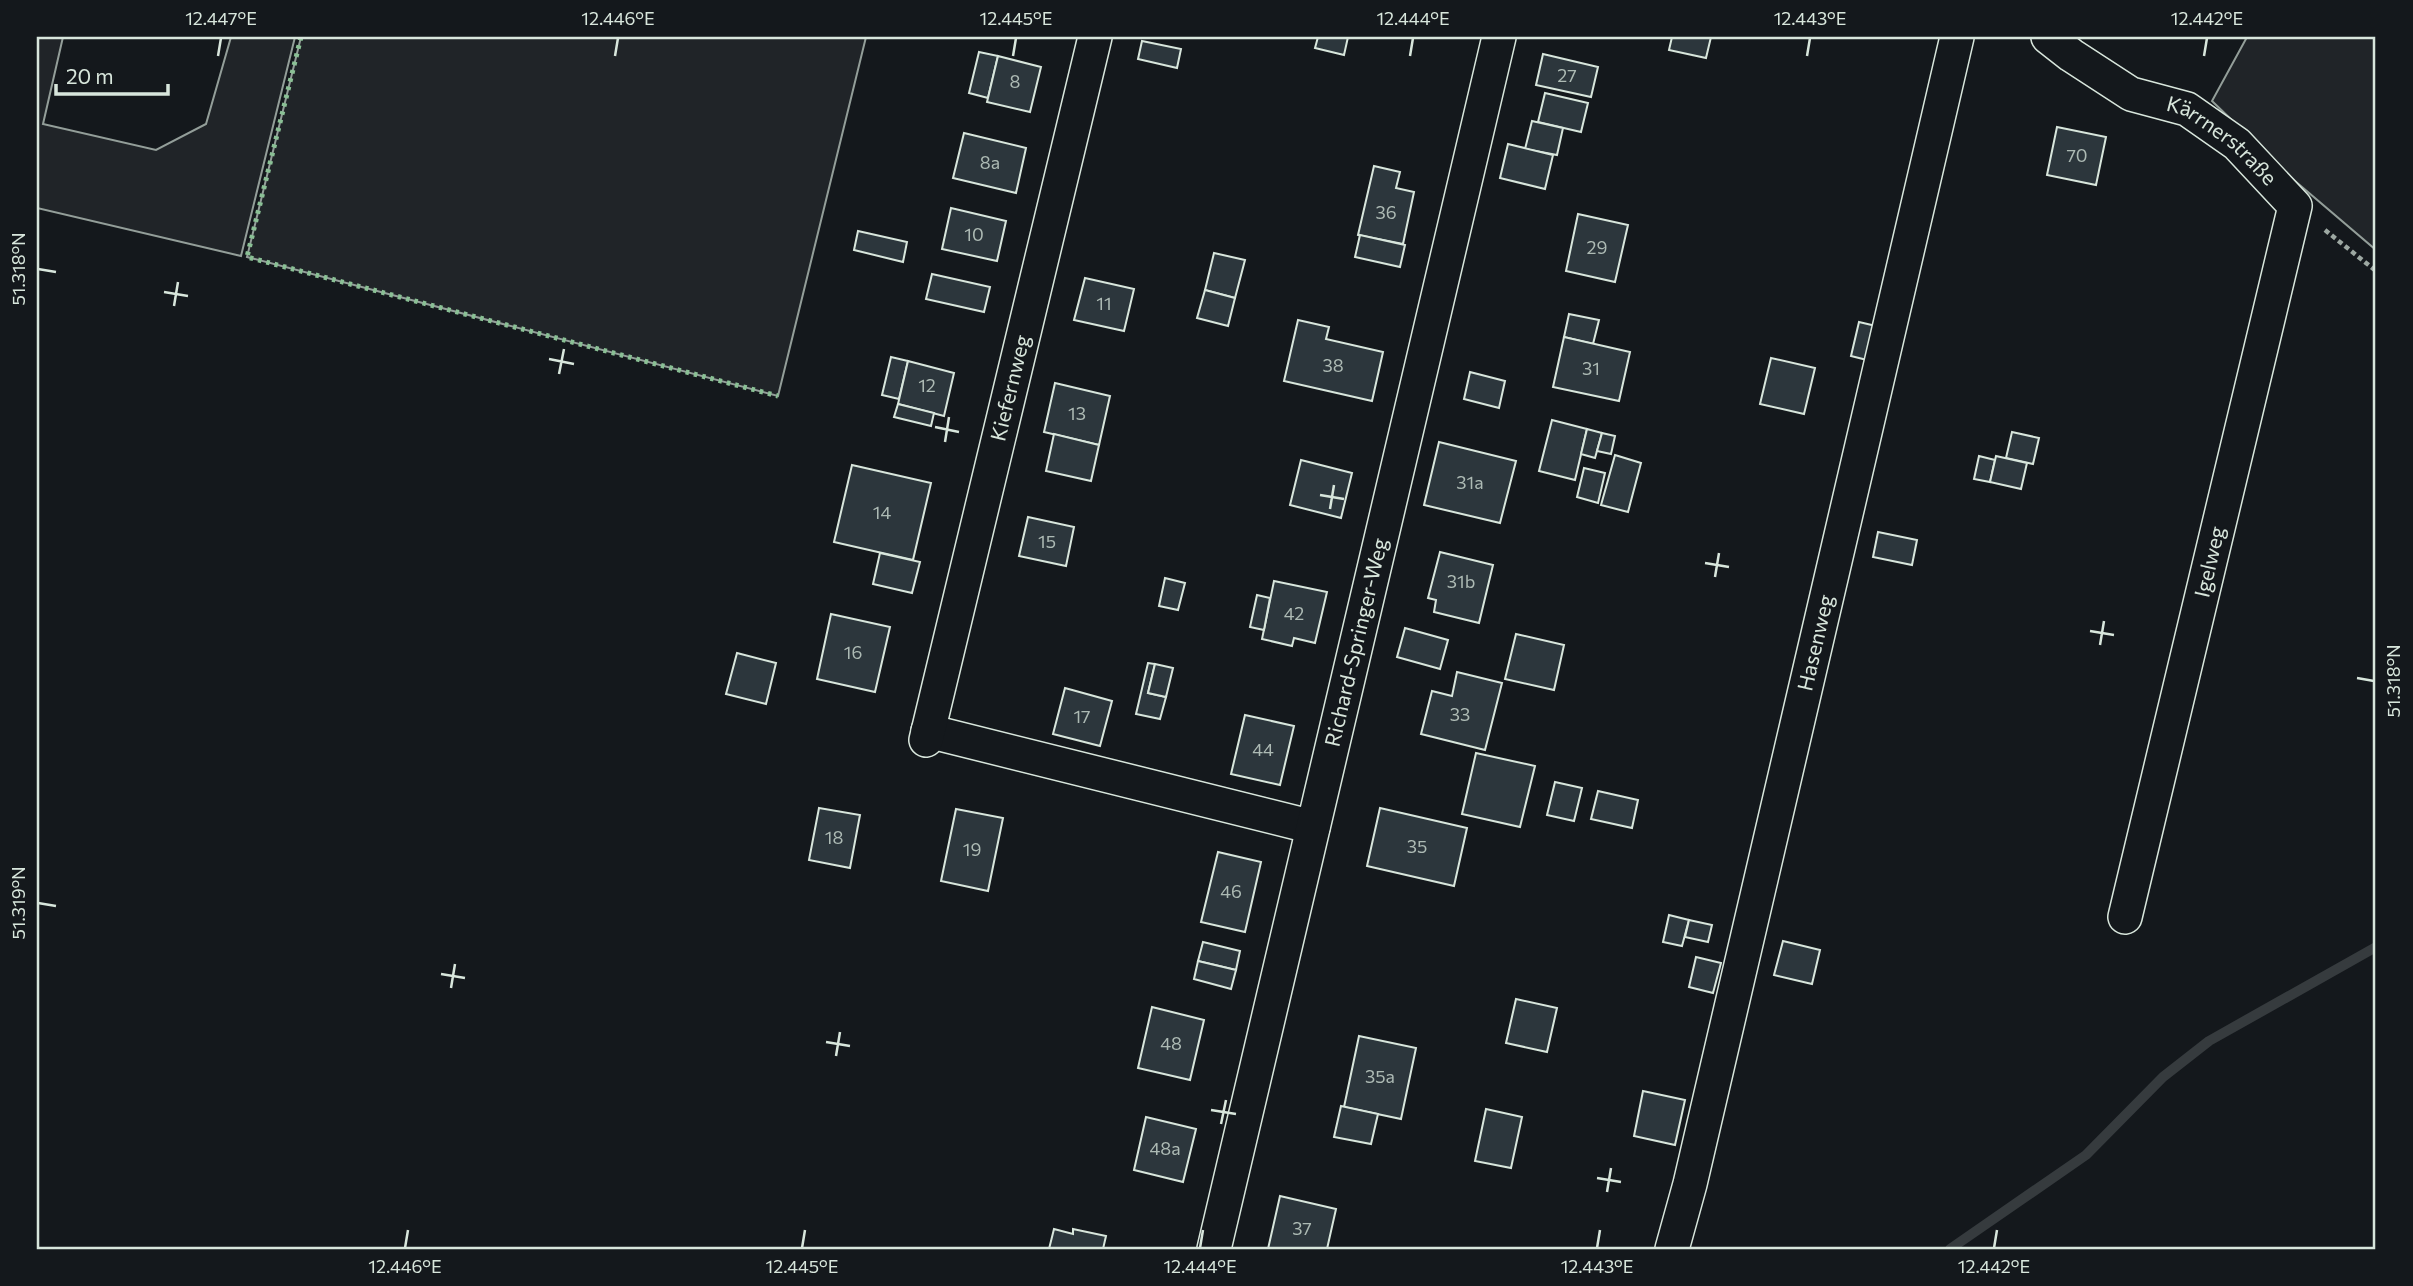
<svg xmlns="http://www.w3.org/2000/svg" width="2413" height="1286" viewBox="0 0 2413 1286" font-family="Commissioner,sans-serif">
	<rect width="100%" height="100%" fill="#14181c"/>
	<g fill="#202428" stroke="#939e99" stroke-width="2">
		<path d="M37 37H63L43 124 156 150 206 124 231 37H295L241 256 37 208Z"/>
		<path d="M301 37H866L778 396 247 257Z"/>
		<path d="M2247 37H2376V250L2295 181 2212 101Z"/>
	</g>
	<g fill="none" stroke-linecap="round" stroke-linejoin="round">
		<path stroke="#363b3e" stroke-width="10" d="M1950 1249 2086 1155 2163 1077 2209 1041 2376 947"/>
	</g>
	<g fill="#2c363c" stroke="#d8e6dc" stroke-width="2">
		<path d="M1318 37H1348L1344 55 1315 48Z"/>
		<path d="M1672 37H1711L1706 58 1669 50Z"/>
		<path d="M1142 41 1181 49 1177 68 1138 59Z"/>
		<path d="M979 52 998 56 988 98 969 93Z"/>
		<path d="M1543 54 1598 67 1591 97 1536 85Z"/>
		<path d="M998 56 1041 67 1030 112 987 102Z"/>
		<path d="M1545 93 1588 103 1581 132 1538 122Z"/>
		<path d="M1532 121 1563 128 1557 155 1525 149Z"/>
		<path d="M2057 127 2106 137 2096 185 2047 175Z"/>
		<path d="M964 133 1026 148 1016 193 953 178Z"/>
		<path d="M1508 144 1553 155 1545 189 1500 178Z"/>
		<path d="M1374 166 1400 172 1396 188 1414 192 1403 244 1358 235Z"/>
		<path d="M951 208 1006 221 997 261 942 249Z"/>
		<path d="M1578 214 1628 225 1615 282 1566 271Z"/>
		<path d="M858 231 907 242 903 262 854 250Z"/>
		<path d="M1360 235 1405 245 1400 267 1355 257Z"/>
		<path d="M1214 253 1245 260 1235 298 1205 290Z"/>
		<path d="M932 274 990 287 984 312 926 299Z"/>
		<path d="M1085 278 1134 289 1124 331 1074 320Z"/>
		<path d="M1205 290 1235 298 1228 326 1197 318Z"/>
		<path d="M1569 314 1599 320 1593 344 1564 337Z"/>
		<path d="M1298 320 1329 327 1326 339 1383 352 1372 401 1284 381Z"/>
		<path d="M1859 322 1876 326 1867 360 1851 356Z"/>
		<path d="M1564 337 1630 352 1619 401 1553 387Z"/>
		<path d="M891 357 908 361 899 399 882 395Z"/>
		<path d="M1771 358 1815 368 1804 414 1760 404Z"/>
		<path d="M908 361 954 373 944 416 898 404Z"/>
		<path d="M1470 372 1505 381 1499 408 1464 399Z"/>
		<path d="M1055 383 1110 396 1099 445 1044 432Z"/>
		<path d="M898 404 934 413 931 426 894 417Z"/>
		<path d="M1552 420 1587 429 1575 480 1539 471Z"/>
		<path d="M1587 429 1602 433 1595 458 1581 454Z"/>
		<path d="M2012 432 2039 438 2033 464 2006 458Z"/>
		<path d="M1602 433 1615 436 1611 454 1597 451Z"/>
		<path d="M1054 434 1099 445 1091 481 1046 471Z"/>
		<path d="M1439 442 1516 461 1500 523 1424 505Z"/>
		<path d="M1615 455 1641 463 1628 512 1601 505Z"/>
		<path d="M1979 456 1995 460 1990 482 1974 479Z"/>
		<path d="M1996 456 2027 463 2021 489 1990 482Z"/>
		<path d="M1301 460 1352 473 1341 518 1290 505Z"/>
		<path d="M852 465 931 483 913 560 834 542Z"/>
		<path d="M1584 468 1605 473 1598 503 1577 497Z"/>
		<path d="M1028 517 1074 527 1066 566 1019 556Z"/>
		<path d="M1878 532 1917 540 1912 565 1873 557Z"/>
		<path d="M1440 552 1493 565 1479 623 1434 612 1436 600 1428 598Z"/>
		<path d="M880 553 920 562 912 593 873 584Z"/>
		<path d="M1165 578 1185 583 1178 610 1159 606Z"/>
		<path d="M1274 581 1327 592 1315 643 1294 638 1292 646 1262 639Z"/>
		<path d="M1257 595 1270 598 1264 630 1250 627Z"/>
		<path d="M831 614 890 627 875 692 817 679Z"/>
		<path d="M1405 628 1448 640 1440 669 1397 657Z"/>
		<path d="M1516 634 1564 645 1554 690 1505 679Z"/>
		<path d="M737 653 776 663 766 704 726 694Z"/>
		<path d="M1148 663 1155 664 1148 693 1166 697 1160 719 1136 714Z"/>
		<path d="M1155 664 1173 668 1166 697 1148 693Z"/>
		<path d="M1457 672 1502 683 1485 750 1421 734 1432 691 1452 696Z"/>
		<path d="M1065 688 1112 701 1100 746 1053 734Z"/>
		<path d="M1245 715 1294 726 1280 785 1231 774Z"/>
		<path d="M1476 753 1535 766 1520 827 1462 814Z"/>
		<path d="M1555 782 1582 788 1574 821 1547 815Z"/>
		<path d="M1598 791 1638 800 1632 828 1591 819Z"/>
		<path d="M819 808 860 815 850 868 809 860Z"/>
		<path d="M1380 808 1467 828 1454 886 1367 866Z"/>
		<path d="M956 809 1003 818 988 891 941 881Z"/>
		<path d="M1218 852 1261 862 1245 932 1201 922Z"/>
		<path d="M1669 915 1689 920 1682 946 1663 942Z"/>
		<path d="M1689 920 1712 925 1708 942 1685 937Z"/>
		<path d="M1783 941 1820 950 1812 984 1774 975Z"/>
		<path d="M1203 942 1240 951 1236 970 1198 961Z"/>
		<path d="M1696 957 1721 963 1713 993 1689 987Z"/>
		<path d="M1198 961 1236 970 1231 989 1194 979Z"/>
		<path d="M1516 999 1557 1008 1547 1052 1506 1043Z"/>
		<path d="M1152 1007 1204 1020 1190 1080 1138 1068Z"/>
		<path d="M1359 1036 1416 1048 1401 1119 1344 1107Z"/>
		<path d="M1643 1091 1685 1100 1675 1145 1634 1136Z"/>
		<path d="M1341 1106 1378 1114 1371 1144 1334 1137Z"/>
		<path d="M1486 1109 1522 1117 1511 1168 1475 1161Z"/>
		<path d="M1146 1117 1196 1129 1183 1182 1134 1170Z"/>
		<path d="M1280 1196 1336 1209 1327 1249H1268Z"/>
		<path d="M1054 1229 1073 1234V1229L1106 1236 1103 1249H1049Z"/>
	</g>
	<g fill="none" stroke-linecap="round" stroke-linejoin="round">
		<defs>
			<g id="minor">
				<path id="s1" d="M2048 37 2071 55 2131 94 2187 109 2237 144 2295 206 2125 917"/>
				<path d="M928 731 1313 827"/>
				<path id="s2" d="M926 740 1095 37"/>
				<path id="s3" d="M1214 1249 1499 37"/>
				<path id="s4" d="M1672 1249 1690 1184 1957 37"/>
			</g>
		</defs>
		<use href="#minor" stroke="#d8e6dc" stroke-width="36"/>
		<path stroke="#9da8a2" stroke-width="4.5" stroke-dasharray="5 3.5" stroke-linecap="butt" d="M2325 230 2376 271"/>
		<use href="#minor" stroke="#14181c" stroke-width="33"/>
		<path stroke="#8ac095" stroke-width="5" stroke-dasharray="3.5 5" stroke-linecap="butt" d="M301 37 247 257 778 396"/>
	</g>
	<path fill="none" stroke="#d8e6dc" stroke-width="2.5" d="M218 56 221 38M615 56 618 38M1013 56 1016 38M1410 56 1413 38M1807 56 1810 38M2204 56 2207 38M38 269 56 272M164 292 188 296M174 306 178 282M549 359 574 364M559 374 564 349M935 427 959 432M945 442 949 417M1320 495 1344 499M1330 509 1334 485M1705 563 1729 567M1715 577 1719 553M2090 631 2114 635M2100 645 2104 621M2357 678 2374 681M38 903 56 906M441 974 465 978M451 988 455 964M826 1042 850 1046M836 1056 840 1032M1211 1110 1236 1114M1221 1124 1226 1100M1597 1178 1621 1182M1607 1192 1611 1168M405 1248 408 1230M802 1248 805 1230M1200 1248 1203 1230M1597 1248 1600 1230M1994 1248 1997 1230"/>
	<g text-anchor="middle" stroke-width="5" stroke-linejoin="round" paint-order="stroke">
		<g font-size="18" fill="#adbab4">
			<text x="1567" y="82">27</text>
			<text x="1015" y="88">8</text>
			<text x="2077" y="162">70</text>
			<text x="990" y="169">8a</text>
			<text x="1386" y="219">36</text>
			<text x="974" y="241">10</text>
			<text x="1597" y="254">29</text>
			<text x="1104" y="310">11</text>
			<text x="1333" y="372">38</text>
			<text x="1591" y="375">31</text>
			<text x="927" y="392">12</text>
			<text x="1077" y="420">13</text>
			<text x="1470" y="489">31a</text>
			<text x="882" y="519">14</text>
			<text x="1047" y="548">15</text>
			<text x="1461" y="588">31b</text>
			<text x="1294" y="620">42</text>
			<text x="853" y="659">16</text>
			<text x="1460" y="721">33</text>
			<text x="1082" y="723">17</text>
			<text x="1263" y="756">44</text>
			<text x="834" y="844">18</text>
			<text x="1417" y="853">35</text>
			<text x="972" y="856">19</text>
			<text x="1231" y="898">46</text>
			<text x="1171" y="1050">48</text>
			<text x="1380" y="1083">35a</text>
			<text x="1165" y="1155">48a</text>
			<text x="1302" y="1235">37</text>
		</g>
		<g font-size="21" fill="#d8e6dc" stroke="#14181c">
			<text dy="7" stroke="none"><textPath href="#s1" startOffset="205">Kärrnerstraße</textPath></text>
			<text dy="7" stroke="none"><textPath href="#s2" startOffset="362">Kiefernweg</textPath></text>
			<text transform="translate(2210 562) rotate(-77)" y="7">Igelweg</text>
			<text dy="7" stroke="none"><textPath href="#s3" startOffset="623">Richard-Springer-Weg</textPath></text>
			<text dy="7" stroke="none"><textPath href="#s4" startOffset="623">Hasenweg</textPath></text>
		</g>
	</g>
	<rect width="2413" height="1286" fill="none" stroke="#14181c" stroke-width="77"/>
	<path d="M56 84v10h112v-10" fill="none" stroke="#d8e6dc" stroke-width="3.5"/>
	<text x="66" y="84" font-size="21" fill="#d8e6dc" stroke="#14181c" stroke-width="5" paint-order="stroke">20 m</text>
	<rect x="38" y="38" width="2336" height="1210" fill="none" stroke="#d8e6dc" stroke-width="2.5"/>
	<g font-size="18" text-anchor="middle" fill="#d8e6dc">
		<text x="221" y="25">12.447°E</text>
		<text x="618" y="25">12.446°E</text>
		<text x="1016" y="25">12.445°E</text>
		<text x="1413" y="25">12.444°E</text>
		<text x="1810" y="25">12.443°E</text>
		<text x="2207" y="25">12.442°E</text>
		<text transform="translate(19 269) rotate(-90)" y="6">51.318°N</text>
		<text transform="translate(2394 681) rotate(-90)" y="6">51.318°N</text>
		<text transform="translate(19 903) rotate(-90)" y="6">51.319°N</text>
		<text x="405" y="1273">12.446°E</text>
		<text x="802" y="1273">12.445°E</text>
		<text x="1200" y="1273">12.444°E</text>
		<text x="1597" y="1273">12.443°E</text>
		<text x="1994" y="1273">12.442°E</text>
	</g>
</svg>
